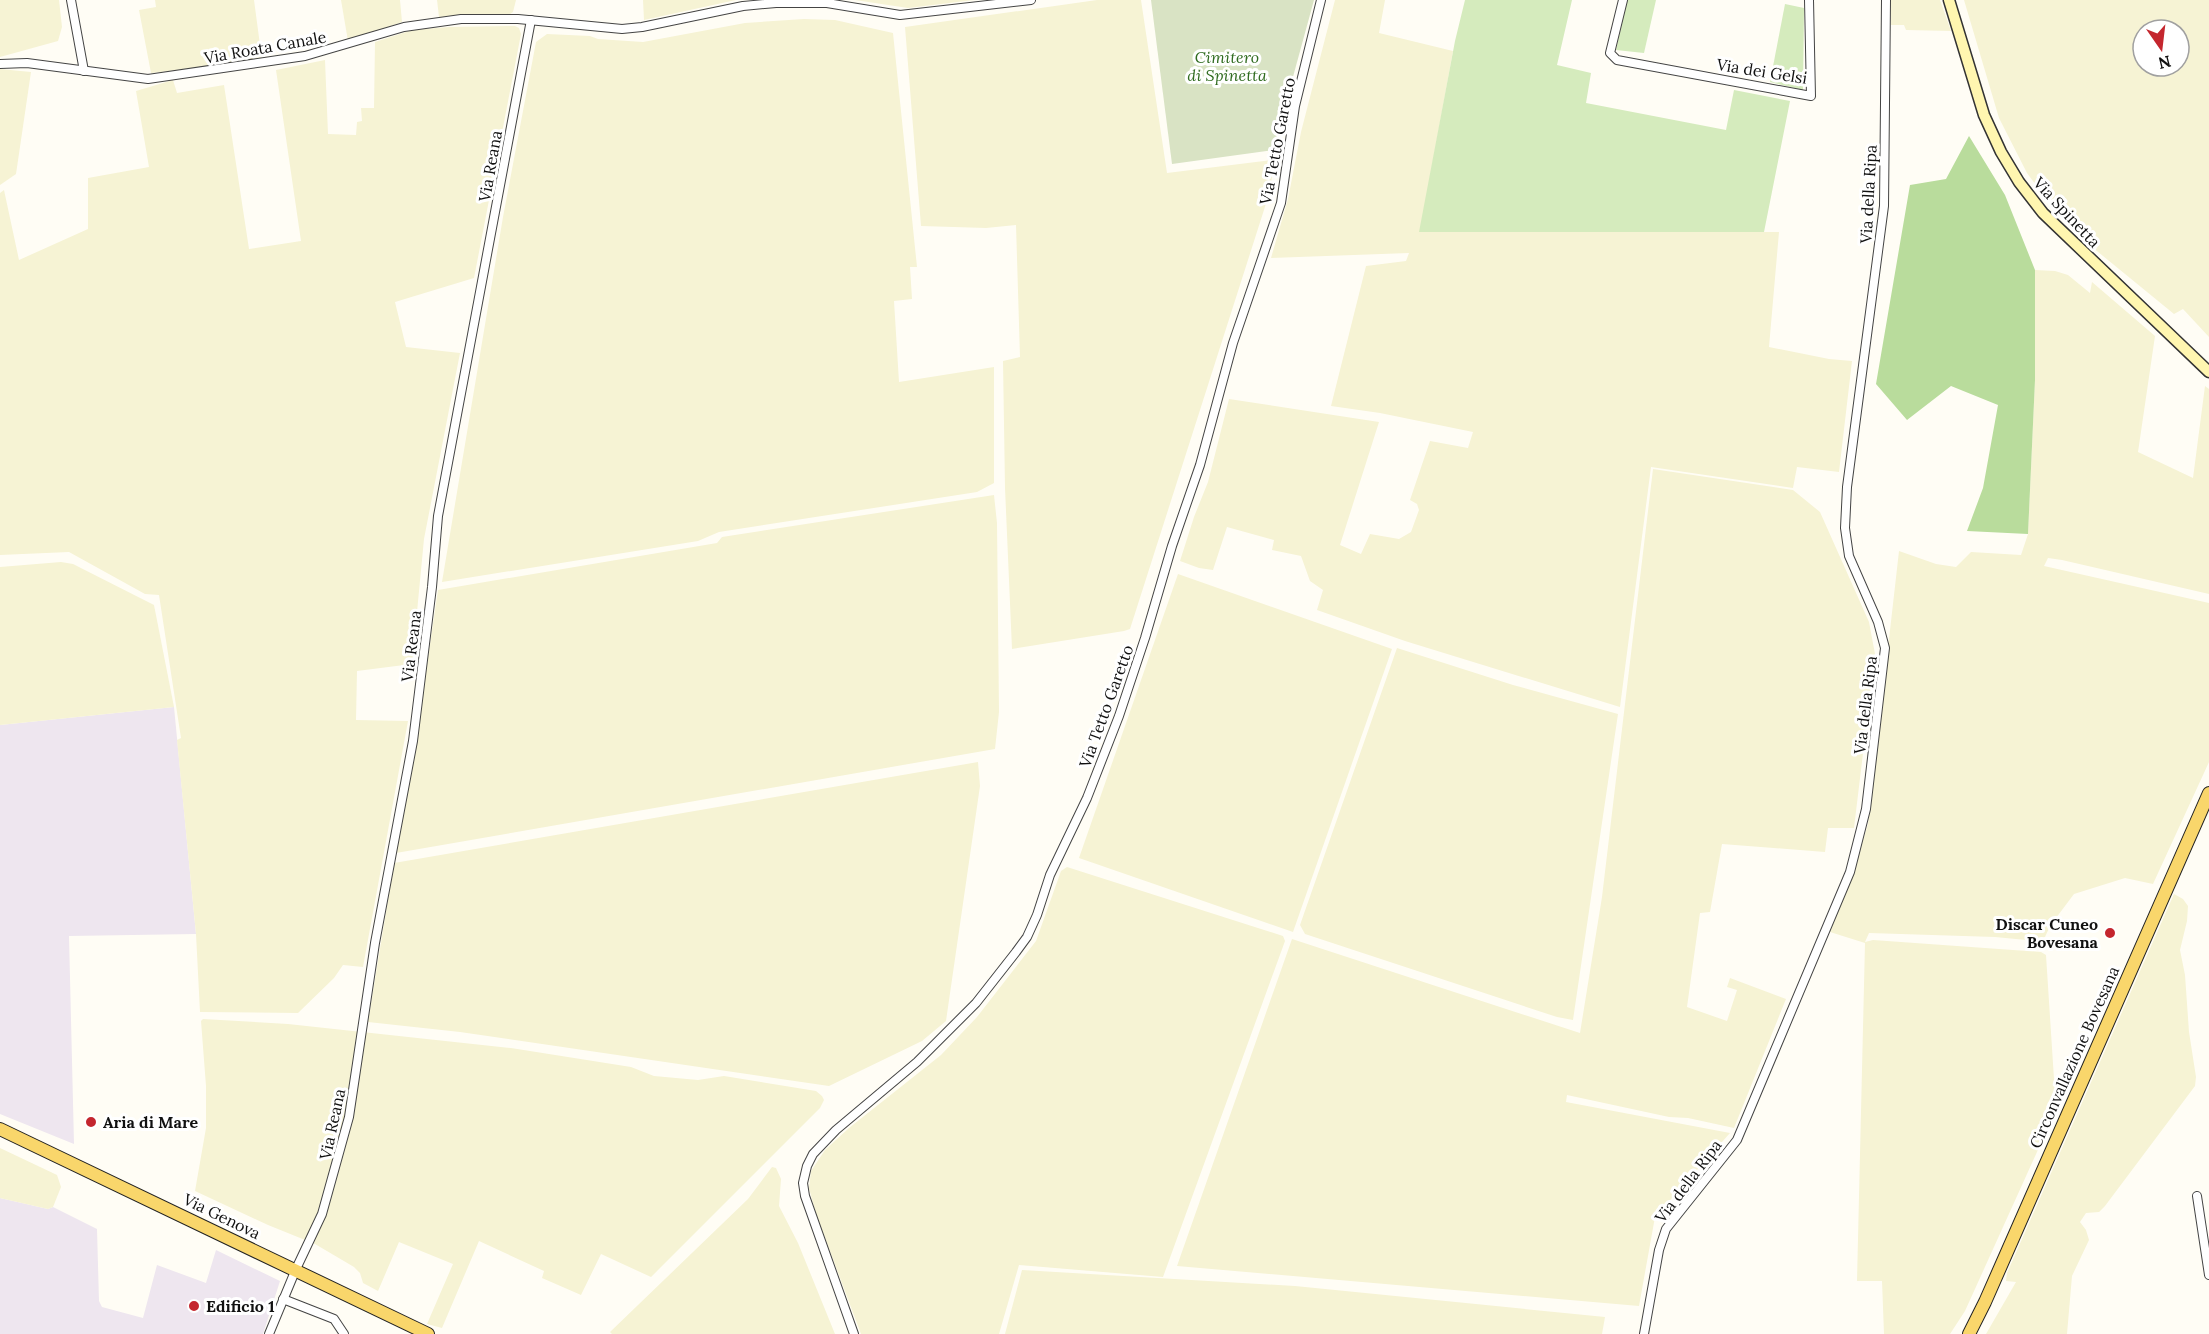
<svg xmlns="http://www.w3.org/2000/svg" width="2209" height="1334" viewBox="0 0 2209 1334" font-family="Lora,serif">
	<rect width="100%" height="100%" fill="#fffdf5"/>
	<g fill="#eee6ef">
		<path d="M174 707 196 934 69 936 74 1144 0 1114V725Z"/>
		<path d="M0 1198 48 1209 53 1207 97 1229 99 1301 102 1307 143 1318 157 1265 206 1283 216 1250 280 1281 263 1334H0Z"/>
	</g>
	<g fill="#f6f3d4" fill-rule="evenodd">
		<path d="M0 0H59L62 27 58 41 0 57Z"/>
		<path d="M155 0H254L262 60 151 73 139 10 156 7Z"/>
		<path d="M341 0H400L402 22 348 41Z"/>
		<path d="M437 0H516L513 12 510 14 439 17Z"/>
		<path d="M643 0H736L644 20Z"/>
		<path d="M855 0H974L908 8Z"/>
		<path d="M1097 0H1141L1167 173 1273 160 1271 188 1130 629 1124 631 1012 649 1005 488 1003 361 1020 357 1016 225 986 228 921 226 905 27Z"/>
		<path d="M1335 0H1385L1379 33 1453 51 1420 232H1779L1769 347 1829 359 1852 361 1839 472 1797 467 1793 488 1651 467 1620 707 1405 641 1317 610 1323 590 1310 581 1301 556 1272 550 1274 540 1227 527 1213 570 1199 568 1180 561 1194 517 1208 482 1229 399 1379 422 1340 545 1361 554 1370 534 1399 539 1411 532 1419 510 1417 504 1410 500 1430 441 1468 448 1473 432 1380 413 1331 406 1366 266 1406 261 1409 253 1271 258 1288 199 1301 132Z"/>
		<path d="M1890 0H1940L1951 31 1906 30 1904 25H1891Z"/>
		<path d="M1964 0H2209V337L2183 309 2174 314 2081 238 2053 208 2027 173 1999 118ZM2143 30H2179V66H2143Z"/>
		<path d="M804 19 835 20 893 33 917 267H910L912 299 894 301 899 382 994 367V483L977 492 719 532 698 541 442 582 503 217 536 42 547 34 590 36 598 39 643 42 745 23Z"/>
		<path d="M515 26 519 28 521 34 474 278 395 302 406 347 460 353 424 539 412 664 357 671 356 720 408 721 363 967 343 965 334 978 298 1013 200 1012 196 934 177 740 181 738 159 595 145 594 69 552 0 555V193L4 190 19 260 88 229V178L149 167 136 91 173 80 177 93 224 85 249 249 301 241 276 70 325 60 328 134 356 135 357 122 362 121 361 108H374L375 42 412 30 449 27Z"/>
		<path d="M0 69 31 72 16 174 0 185Z"/>
		<path d="M2035 270 2055 271 2068 275 2090 293 2092 282 2155 336 2138 452 2193 478 2205 386 2209 389V594L2062 560 2048 558 2044 566 2209 603V762L2153 884 2125 878 2074 894 2050 926 2045 937 2038 941 1995 937 1869 933 1865 942 1873 940 2041 952 2046 955 2056 1110 1965 1311 1950 1334H1884L1882 1281H1857L1865 943 1830 932 1856 863 1868 824 1899 551 1936 564 1956 567 1971 552 2021 555 2028 534 2035 380Z"/>
		<path d="M1653 469 1793 490 1820 512 1869 622 1875 654 1854 828H1828L1825 852 1722 844 1710 912 1700 913 1687 1007 1727 1021 1737 990 1727 987 1730 978 1786 999 1734 1128 1688 1118 1669 1117 1567 1095 1566 1102 1730 1133 1655 1217 1639 1306 1177 1266 1292 939 1580 1033 1602 897Z"/>
		<path d="M994 495 997 523 999 712 995 749 396 853 415 745 438 590 717 543 722 537Z"/>
		<path d="M61 562 73 564 154 605 174 707 0 725V567Z"/>
		<path d="M1178 574 1392 649 1293 932 1079 858Z"/>
		<path d="M1397 648 1513 685 1618 714 1573 1020 1557 1017 1305 934 1300 925Z"/>
		<path d="M978 762 980 786 946 1021 922 1041 829 1086 460 1032 368 1022 394 863Z"/>
		<path d="M1067 867 1283 936 1285 941 1163 1277 1019 1265 999 1334H861L816 1214 809 1188 811 1171 825 1150 849 1128 941 1055 977 1017 1036 941 1061 871Z"/>
		<path d="M2174 894 2183 899 2188 906 2187 921 2180 950 2185 975 2189 1032 2196 1077 2195 1086 2105 1206 2099 1212 2086 1213 2080 1222 2086 1230 2089 1240 2072 1276 2067 1334H1986L2016 1282 2006 1281 2007 1273Z"/>
		<path d="M203 1019 288 1024 511 1048 631 1067 654 1076 698 1080 724 1076 816 1091 822 1096 824 1100 820 1108 651 1277 601 1254 581 1295 542 1278 544 1271 479 1241 442 1328 427 1324 453 1264 399 1242 378 1291 363 1283 360 1273 354 1267 315 1244 268 1225 195 1191 206 1128V1086L201 1021Z"/>
		<path d="M0 1148 57 1175 61 1187 53 1207 48 1209 0 1198Z"/>
		<path d="M772 1167 776 1168 781 1179 779 1206 798 1243 835 1334H612L610 1332 748 1199Z"/>
		<path d="M1022 1270 1295 1286 1605 1317 1602 1334H1005Z"/>
	</g>
	<g fill="#d5ebbd">
		<path d="M1465 0H1572L1557 65 1591 73 1586 103 1726 130 1734 90 1790 101 1764 232H1419L1455 41Z"/>
		<path d="M1627 0H1656L1644 53 1616 50Z"/>
		<path d="M1785 4 1804 8 1803 90 1770 82Z"/>
	</g>
	<path fill="#b9dc9c" d="M1969 136 2005 195 2035 270V380L2028 534 1967 531 1983 488 1998 405 1951 386 1907 420 1876 384 1910 185 1946 179Z"/>
	<path fill="#d9e3c4" d="M1151 0H1314L1273 150 1172 164Z"/>
	<g fill="none" stroke-linecap="round" stroke-linejoin="round">
		<defs>
			<g id="street">
				<path d="M71 0 84 71"/>
				<path d="M1623 0 1610 53 1617 60 1811 96 1809 0"/>
				<path d="M0 64 27 63 148 79 305 56 404 27 461 19H518L622 29 642 27 743 6 776 3H827L900 15 1031 0"/>
				<path d="M2197 1196 2209 1275"/>
				<path d="M283 1299 334 1319 344 1334"/>
				<path d="M269 1334 296 1269 322 1214 349 1117 375 943 413 741 432 587 438 516 531 20"/>
				<path d="M854 1334 805 1196 803 1183 807 1166 813 1154 836 1130 917 1062 976 1003 1016 952 1027 937 1037 915 1050 875 1087 798 1119 716 1145 638 1172 546 1200 465 1233 343 1281 203 1295 106 1321 0"/>
				<path d="M1644 1334 1659 1250 1666 1229 1737 1140 1850 872 1866 809 1885 648 1878 622 1849 556 1845 528 1847 487 1884 206 1886 0"/>
			</g>
			<path id="secondary" d="M1949 0 1984 115 2001 152 2019 182 2043 213 2209 372"/>
			<g id="primary">
				<path d="M0 1129 428 1334"/>
				<path d="M1969 1334 1985 1302 2209 793"/>
			</g>
		</defs>
		<use href="#street" stroke="#444" stroke-width="10"/>
		<use href="#secondary" stroke="#333" stroke-width="13"/>
		<use href="#primary" stroke="#222" stroke-width="14"/>
		<use href="#street" stroke="#fff" stroke-width="8"/>
		<use href="#secondary" stroke="#fff6b0" stroke-width="10"/>
		<use href="#primary" stroke="#f9d66b" stroke-width="12"/>
	</g>
	<g fill="#c4262e" stroke="#fff" stroke-width="2">
		<circle cx="2110" cy="933" r="6"/>
		<circle cx="91" cy="1122" r="6"/>
		<circle cx="194" cy="1306" r="6"/>
	</g>
	<g text-anchor="middle" stroke-width="6" stroke-linejoin="round" paint-order="stroke">
		<g font-size="16" fill="#111" stroke="#fff">
			<text transform="translate(265 47) rotate(-10)" y="6">Via Roata Canale</text>
			<text transform="translate(1762 71) rotate(9)" y="6">Via dei Gelsi</text>
			<text transform="translate(1277 141) rotate(-79)" y="6">Via Tetto Garetto</text>
			<text transform="translate(490 166) rotate(-80)" y="6">Via Reana</text>
			<text transform="translate(1868 194) rotate(-87)" y="6">Via della Ripa</text>
			<text transform="translate(2067 212) rotate(47)" y="6">Via Spinetta</text>
			<text transform="translate(411 646) rotate(-83)" y="6">Via Reana</text>
			<text transform="translate(1865 705) rotate(-83)" y="6">Via della Ripa</text>
			<text transform="translate(1106 706) rotate(-70)" y="6">Via Tetto Garetto</text>
			<text transform="translate(2074 1057) rotate(-66)" y="6">Circonvallazione Bovesana</text>
			<text transform="translate(332 1124) rotate(-78)" y="6">Via Reana</text>
			<text transform="translate(1688 1181) rotate(-53)" y="6">Via della Ripa</text>
			<text transform="translate(222 1216) rotate(26)" y="6">Via Genova</text>
		</g>
		<g font-size="16" font-style="italic" fill="#2f6b1f" stroke="#fff">
			<text x="1227" y="63">Cimitero<tspan x="1227" dy="18">di Spinetta</tspan></text>
		</g>
		<g font-size="16" font-weight="bold" fill="#111" stroke="#fff" text-anchor="start">
			<text x="2098" y="930" text-anchor="end">Discar Cuneo<tspan x="2098" dy="18">Bovesana</tspan></text>
			<text x="103" y="1128">Aria di Mare</text>
			<text x="206" y="1312">Edificio 1</text>
		</g>
	</g>
	<g transform="translate(2161 48) rotate(166)"><circle r="28" fill="#ffffff" stroke="#a0a0a0" stroke-width="1.5"/>
	<path d="M0-4.5L10 22L0 15L-10 22Z" fill="#c4262e"/>
	<text y="-9" font-size="16" font-weight="bold" text-anchor="middle" fill="#111111">N</text>
	</g>
</svg>
